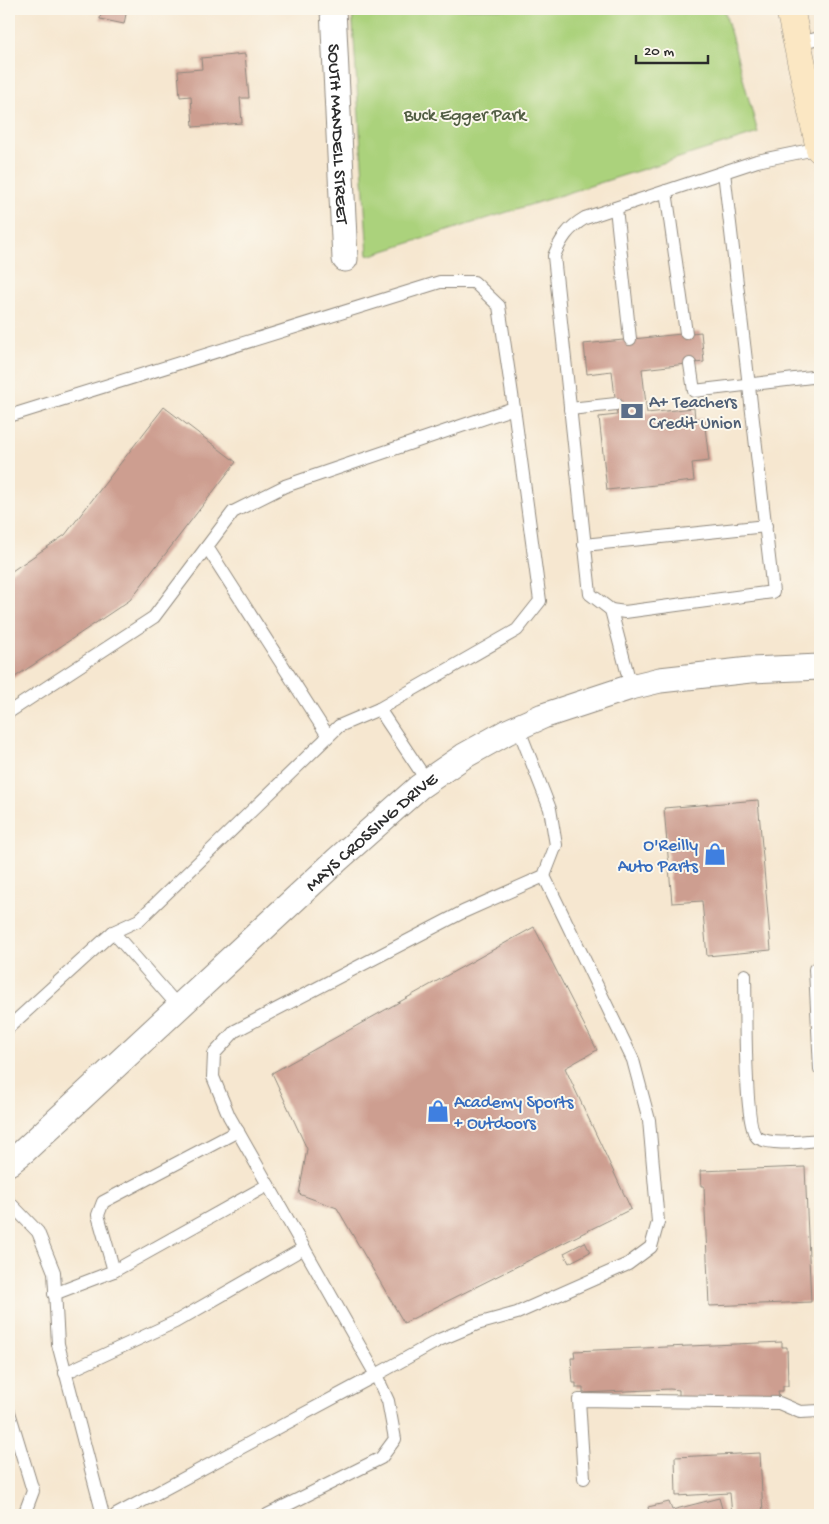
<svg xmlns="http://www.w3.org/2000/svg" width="829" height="1524" viewBox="0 0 829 1524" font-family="'Gochi Hand',sans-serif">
	<rect width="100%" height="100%" fill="#fbf7ec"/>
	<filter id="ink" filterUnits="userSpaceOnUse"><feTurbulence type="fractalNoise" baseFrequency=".02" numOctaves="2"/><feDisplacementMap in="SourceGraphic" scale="10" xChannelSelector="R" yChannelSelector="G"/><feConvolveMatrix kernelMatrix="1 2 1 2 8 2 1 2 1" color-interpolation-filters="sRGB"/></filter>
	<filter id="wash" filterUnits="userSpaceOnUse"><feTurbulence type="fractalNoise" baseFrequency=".0096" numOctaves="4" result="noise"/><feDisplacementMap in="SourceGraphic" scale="20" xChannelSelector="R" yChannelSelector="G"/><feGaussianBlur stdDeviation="1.12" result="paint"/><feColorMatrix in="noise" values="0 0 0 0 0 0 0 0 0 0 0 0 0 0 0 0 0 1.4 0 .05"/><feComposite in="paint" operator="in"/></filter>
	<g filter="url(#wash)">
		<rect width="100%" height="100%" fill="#f6e7d0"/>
		<path fill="#abd27c" stroke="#6b7e54" d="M352 9H724L758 133 368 256Z"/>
		<g id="blocks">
			<g fill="#cd9e90">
				<path d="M102 9H127L124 24 100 19Z"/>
				<path d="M245 54 249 98H240L242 123 193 127 191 96 180 97 178 71 202 69 201 58Z"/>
				<path d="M701 332 704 362 642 369 647 413 694 408 695 419 704 418 709 461 692 463 694 481 607 490 599 417 617 415 612 371 587 374 584 344Z"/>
				<path d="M164 407 236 462 130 600 9 681V573L65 535Z"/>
				<path d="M758 800 771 950 707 956 702 901 672 903 664 808Z"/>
				<path d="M534 927 597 1050 565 1068 631 1209 404 1323 337 1208 299 1194 307 1149 272 1073Z"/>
				<path d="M805 1167 811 1302 709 1306 704 1186H701L700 1171Z"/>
				<path d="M585 1242 590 1252 569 1263 564 1253Z"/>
				<path d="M782 1342V1347H787L788 1386H783V1391H778L779 1397 679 1398V1390L670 1389 583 1393V1388H576V1383H573L571 1358H575L574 1351Z"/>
				<path d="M760 1453 763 1515H732L730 1493 676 1496 675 1457Z"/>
				<path d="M719 1498 724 1515H639L649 1512 648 1507 669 1502 672 1510Z"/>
			</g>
		</g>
	</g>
	<g filter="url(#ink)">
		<use href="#blocks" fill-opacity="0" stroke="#90897e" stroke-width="1"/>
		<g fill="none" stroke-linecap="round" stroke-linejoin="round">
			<defs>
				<g id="lane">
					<path d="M797 43 820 38"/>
					<path d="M724 172 773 592 625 612 611 610 590 594 554 256C561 239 568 228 585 218L757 161 820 148"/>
					<path d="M666 191 686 333"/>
					<path d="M616 208 630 339"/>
					<path d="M690 364 694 391 820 376"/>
					<path d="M570 409 616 404"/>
					<path d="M9 416 440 282H474L499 306 514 408 285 486 233 512 154 617 9 712"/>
					<path d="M584 545 766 526"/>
					<path d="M207 547 328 736"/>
					<path d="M611 610 631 687"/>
					<path d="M379 709 427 781"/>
					<path d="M113 932 178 1006"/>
					<path d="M815 969 820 1069"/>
					<path d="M745 975C746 998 743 1130 758 1138 774 1146 802 1141 820 1140"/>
					<path d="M9 1027 113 932 139 920 339 726 379 709 517 630 540 601 514 408"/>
					<path d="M9 1202 38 1232 54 1272 58 1344 103 1515"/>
					<path d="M114 1271 268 1185"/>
					<path d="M54 1294 114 1271 98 1215 103 1202 238 1131"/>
					<path d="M65 1373 175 1322 304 1248"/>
					<path d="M9 1412 33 1491 24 1515"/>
					<path d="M584 1478 579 1400 779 1403 800 1412 820 1411"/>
					<path d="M116 1515 376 1375 229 1116 213 1077 214 1054 235 1031 463 912 544 876 556 845 550 809 518 727"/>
					<path d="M267 1515 381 1458 395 1439 388 1401 376 1375 439 1340 477 1324 517 1313 628 1264 651 1247 658 1222 649 1120 633 1060 544 876"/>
				</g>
				<g id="street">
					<path id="s1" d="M333 9 345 259"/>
					<path id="s2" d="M9 1163 24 1151 337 860 419 787 464 756 507 732 543 716 631 687 660 680 750 670 820 667"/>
				</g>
				<path id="secondary" d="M790 9 820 149"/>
			</defs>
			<use href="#lane" stroke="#90897e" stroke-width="14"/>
			<use href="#street" stroke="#90897e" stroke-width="27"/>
			<use href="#secondary" stroke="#90897e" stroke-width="29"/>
			<use href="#lane" stroke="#fff" stroke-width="12"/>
			<use href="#street" stroke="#fff" stroke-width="25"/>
			<use href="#secondary" stroke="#fbe7c3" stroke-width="28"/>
		</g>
	</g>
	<defs>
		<symbol id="bank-bare" viewBox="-9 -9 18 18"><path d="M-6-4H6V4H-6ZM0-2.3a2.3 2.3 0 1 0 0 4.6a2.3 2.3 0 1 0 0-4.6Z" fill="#5c6f8a" stroke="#fbf7ec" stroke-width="2.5" paint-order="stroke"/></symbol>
		<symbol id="shop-bare" viewBox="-9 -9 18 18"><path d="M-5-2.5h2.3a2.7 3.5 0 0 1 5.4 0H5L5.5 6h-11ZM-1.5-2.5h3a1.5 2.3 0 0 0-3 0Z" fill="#3f7fe0" stroke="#fbf7ec" stroke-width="2.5" paint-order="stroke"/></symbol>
	</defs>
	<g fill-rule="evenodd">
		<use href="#bank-bare" x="616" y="395" width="32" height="32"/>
		<use href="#shop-bare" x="699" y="838" width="32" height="32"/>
		<use href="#shop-bare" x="422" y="1095" width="32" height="32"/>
	</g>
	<g text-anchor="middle" stroke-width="4" stroke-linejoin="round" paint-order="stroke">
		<g font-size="18" fill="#515d43" stroke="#fbf7ec">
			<text x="465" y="120">Buck Egger Park</text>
		</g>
		<g font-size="18" fill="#2b2b2b" stroke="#fbf7ec">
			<text dy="6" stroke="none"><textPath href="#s1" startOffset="125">SOUTH MANDELL STREET</textPath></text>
			<text dy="6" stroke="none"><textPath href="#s2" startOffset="491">MAYS CROSSING DRIVE</textPath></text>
		</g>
		<g font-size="18" fill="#4e5e75" stroke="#fbf7ec" text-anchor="start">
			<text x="649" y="407">A+ Teachers<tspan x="649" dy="21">Credit Union</tspan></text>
		</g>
		<g font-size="18" fill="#366cbe" stroke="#fbf7ec" text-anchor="end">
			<text x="698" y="850">O'Reilly<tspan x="698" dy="21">Auto Parts</tspan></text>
			<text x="454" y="1107" text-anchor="start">Academy Sports<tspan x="454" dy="21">+ Outdoors</tspan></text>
		</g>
	</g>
	<rect width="829" height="1524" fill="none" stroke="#fbf7ec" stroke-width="30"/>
	<path d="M636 55v8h72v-8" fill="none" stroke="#2b2b2b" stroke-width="2.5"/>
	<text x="644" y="55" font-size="15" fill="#2b2b2b" stroke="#fbf7ec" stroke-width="4" paint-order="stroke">20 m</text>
</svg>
